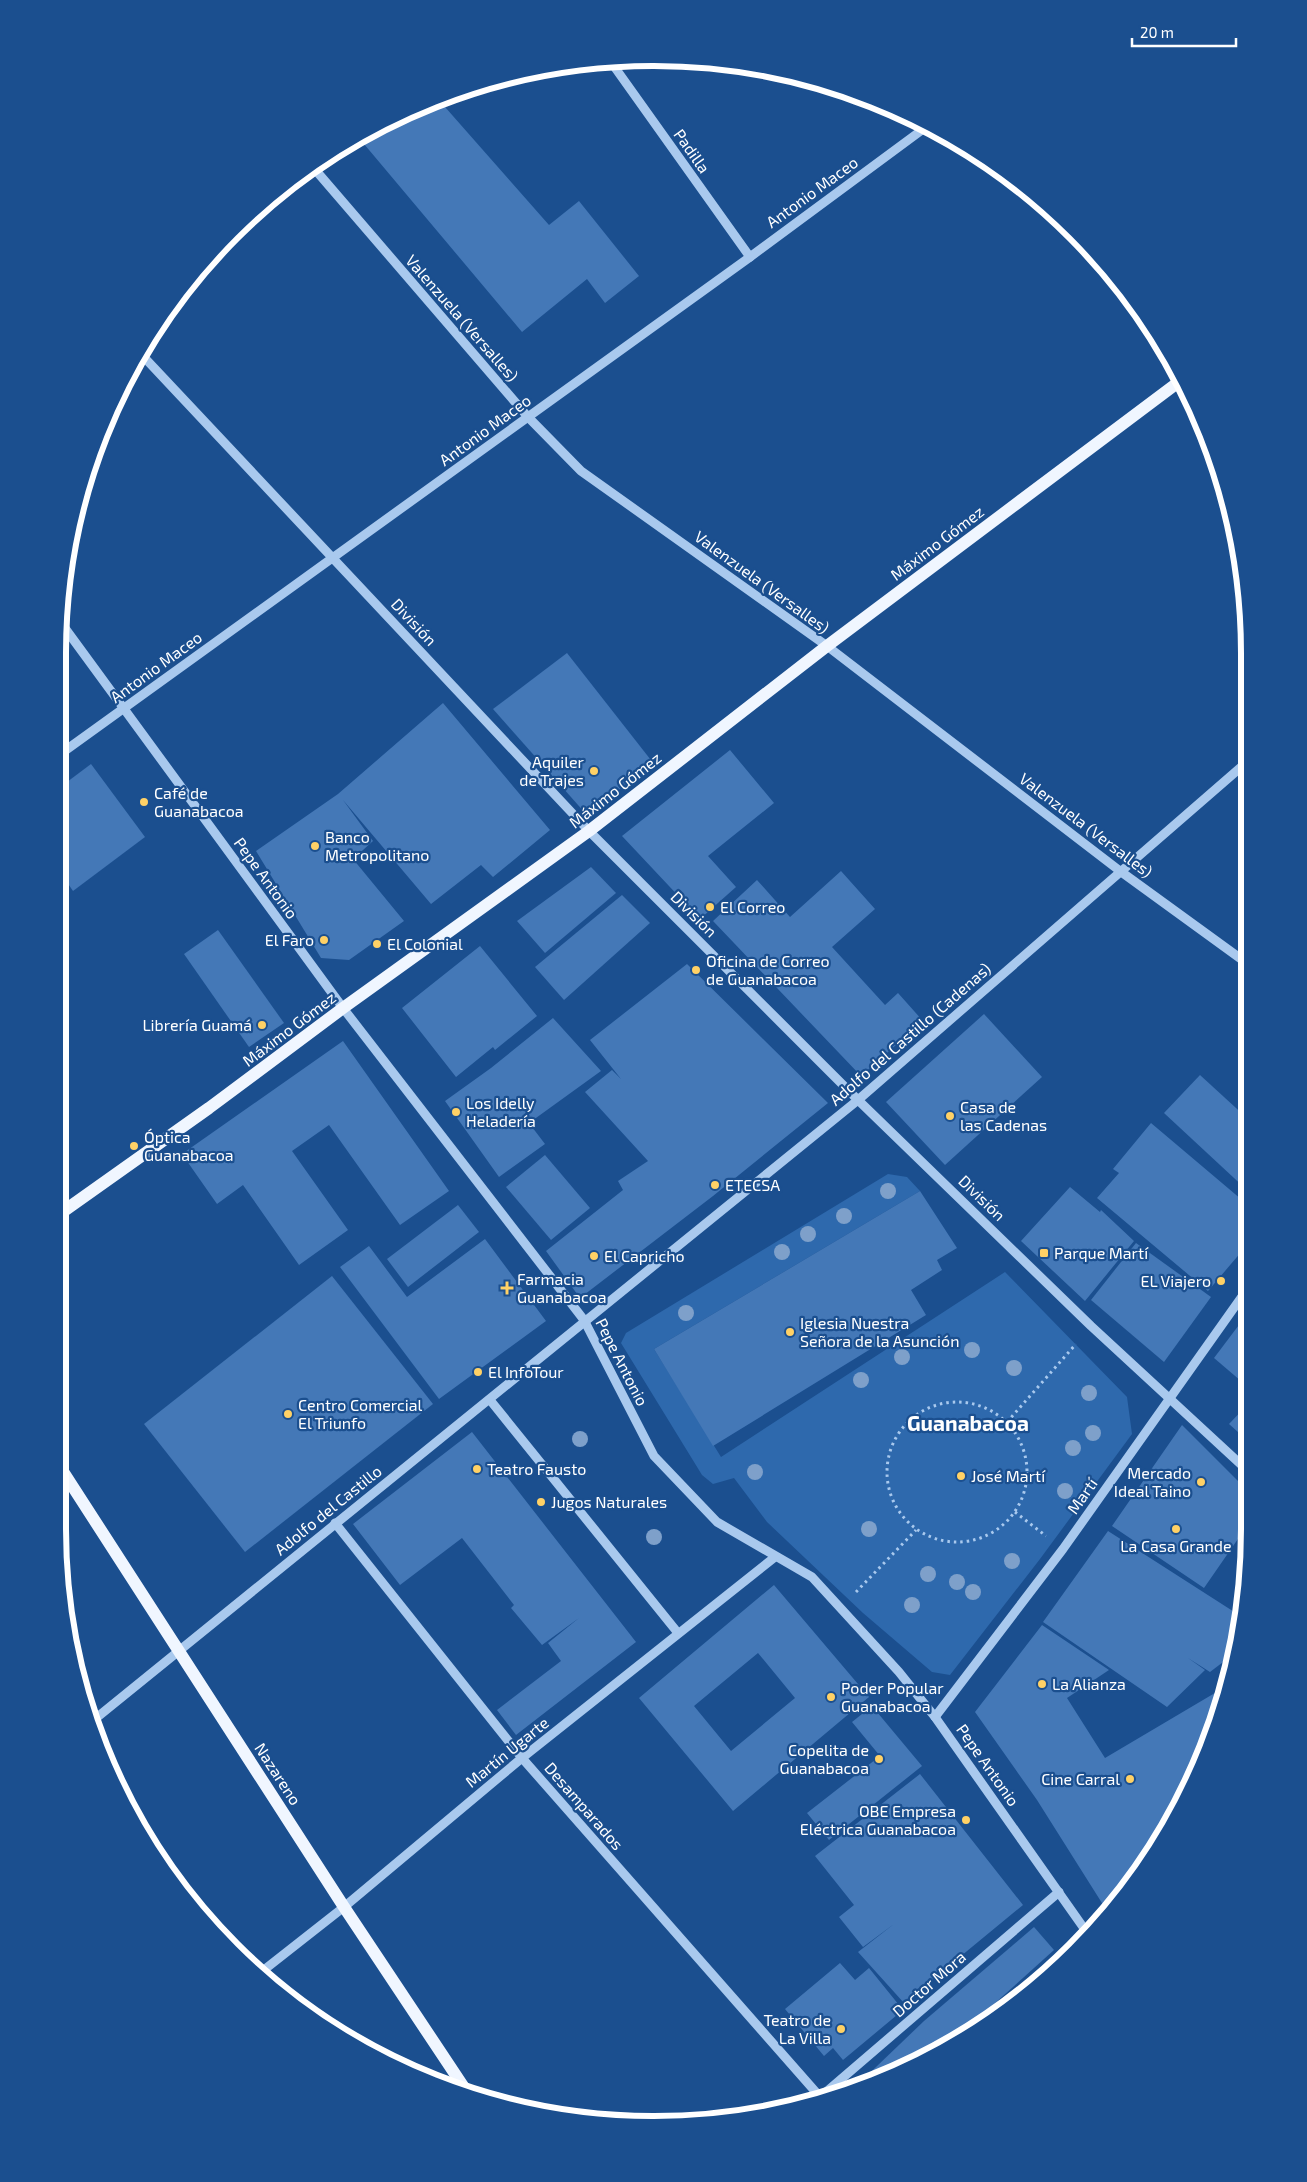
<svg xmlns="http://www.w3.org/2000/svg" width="1307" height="2182" viewBox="0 0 1307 2182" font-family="'Exo 2',sans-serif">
	<rect width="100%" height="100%" fill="#1b4f8f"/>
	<path fill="#2e69ad" d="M888 1174 907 1177 920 1191 654 1349 721 1457 1005 1272 1127 1397 1132 1434 1040 1559 950 1675 932 1672 863 1613 767 1522 734 1478 713 1484 702 1475 621 1343 626 1333Z"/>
	<g fill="#4478b7" fill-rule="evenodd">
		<path d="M438 99 549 225 579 201 639 276 605 303 587 279 522 332 359 138 426 103Z"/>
		<path d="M567 653 654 764 586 814 493 709Z"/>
		<path d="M443 703 550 830 493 877 481 865 431 904 343 800 373 841 353 859 404 921 349 960 321 958 256 851 338 794Z"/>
		<path d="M730 750 774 803 708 856 736 887 700 919 622 836Z"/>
		<path d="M91 764 145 837 73 891 60 872 59 788Z"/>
		<path d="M591 867 616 893 545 953 517 921Z"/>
		<path d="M841 871 875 909 832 947 885 1005 898 993 923 1021 861 1076 713 921 757 880 790 917Z"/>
		<path d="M622 895 650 923 564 1000 535 967Z"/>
		<path d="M218 930 284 1023 249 1047 184 954Z"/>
		<path d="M480 946 537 1016 495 1050 493 1047 456 1077 402 1008Z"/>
		<path d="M687 964 828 1103 713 1196 580 1298 546 1251 623 1190 618 1181 648 1161 585 1092 612 1070 621 1079 590 1040Z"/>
		<path d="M984 1014 1042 1077 945 1165 886 1102Z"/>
		<path d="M553 1018 601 1071 529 1123 545 1144 499 1177 445 1101 491 1068Z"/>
		<path d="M343 1041 449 1191 400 1225 329 1125 292 1151 348 1230 299 1265 243 1185 217 1204 182 1154Z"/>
		<path d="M1200 1075 1248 1119V1191L1164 1113Z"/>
		<path d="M1151 1123 1248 1205V1244L1208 1291 1097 1198 1119 1173 1113 1169Z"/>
		<path d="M545 1155 590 1208 551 1240 506 1187Z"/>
		<path d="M1070 1187 1100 1212 1101 1210 1134 1241 1085 1301 1021 1241Z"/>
		<path d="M920 1191 957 1248 937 1260 942 1270 911 1290 926 1315 713 1446 654 1349Z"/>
		<path d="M458 1205 479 1232 408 1287 387 1259Z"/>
		<path d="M485 1239 546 1321 439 1399 340 1267 369 1246 407 1297Z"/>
		<path d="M1136 1243 1211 1297 1164 1362 1091 1300Z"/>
		<path d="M332 1276 433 1404 245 1552 144 1424Z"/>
		<path d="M1248 1313V1387L1214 1358Z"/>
		<path d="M1248 1404V1441L1229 1424Z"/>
		<path d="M1182 1425 1248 1491V1522L1239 1532 1240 1536 1204 1588 1112 1526Z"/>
		<path d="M472 1432 636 1642 516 1735 497 1710 561 1661 548 1643 579 1618 542 1645 511 1608 514 1605 462 1538 400 1585 353 1524Z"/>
		<path d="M1108 1531 1239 1615 1231 1656 1210 1672 1188 1658 1205 1670 1167 1707 1043 1622Z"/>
		<path d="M774 1585 869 1697 733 1811 639 1698ZM758 1653 795 1698 731 1751 694 1706Z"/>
		<path d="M1042 1625 1109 1670 1067 1698 1105 1758 1225 1687 1218 1720 1149 1860 1107 1911 1037 1800 975 1712Z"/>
		<path d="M872 1706 922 1766 829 1840 807 1813 880 1756 852 1722Z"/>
		<path d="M920 1774 1023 1905 904 2003 858 1952 894 1924 863 1947 839 1917 854 1905 815 1856Z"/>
		<path d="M1034 1927 1054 1950 954 2040 917 2063 852 2090 924 2021Z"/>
		<path d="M840 1963 855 1980 869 1968 903 2010 843 2060 833 2048 824 2056 785 2009Z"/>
	</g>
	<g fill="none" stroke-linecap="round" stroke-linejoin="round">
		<g stroke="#a9c9ee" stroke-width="3" stroke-dasharray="2.5 4" stroke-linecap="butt">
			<circle cx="957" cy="1472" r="70"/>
			<path d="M1007 1422 1076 1344"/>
			<path d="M1015 1512 1046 1536"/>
			<path d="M856 1592 916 1530"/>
		</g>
		<g stroke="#a9c9ee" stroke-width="9">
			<path d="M611 62 750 257"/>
			<path d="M312 166 528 417 581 471 827 646 1120 871 1248 964"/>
			<path d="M142 355 589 831 858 1100 1091 1326 1248 1471"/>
			<path d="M59 620 343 1008 584 1320 654 1456 717 1522 812 1577 899 1672 935 1717 1088 1934"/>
			<path d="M59 755 750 257 926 127"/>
			<path d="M490 1400 678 1633"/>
			<path d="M335 1523 522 1758 821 2098"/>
			<path d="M935 1717 1063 1549 1248 1288"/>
			<path d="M90 1723 858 1100 1248 761"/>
			<path d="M260 1973 344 1907 522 1758 775 1557"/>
			<path d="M818 2099 1059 1892"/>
		</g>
		<g stroke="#f0f6ff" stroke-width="12">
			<path d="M61 1213 209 1108 343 1008 589 831 827 646 1180 381"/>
			<path d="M62 1470 344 1907 469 2095"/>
		</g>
	</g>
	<g fill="#7ea0ca">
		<circle cx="888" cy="1191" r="8"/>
		<circle cx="844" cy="1216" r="8"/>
		<circle cx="808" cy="1234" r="8"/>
		<circle cx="782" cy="1252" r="8"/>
		<circle cx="686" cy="1313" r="8"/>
		<circle cx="972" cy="1350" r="8"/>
		<circle cx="902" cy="1357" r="8"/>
		<circle cx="1014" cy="1368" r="8"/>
		<circle cx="861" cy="1380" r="8"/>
		<circle cx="1089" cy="1393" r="8"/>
		<circle cx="1093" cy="1433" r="8"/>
		<circle cx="580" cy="1439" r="8"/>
		<circle cx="1073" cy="1448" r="8"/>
		<circle cx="755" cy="1472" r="8"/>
		<circle cx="1065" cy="1491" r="8"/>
		<circle cx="869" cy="1529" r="8"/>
		<circle cx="654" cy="1537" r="8"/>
		<circle cx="1012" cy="1561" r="8"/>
		<circle cx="928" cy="1574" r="8"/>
		<circle cx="957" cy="1582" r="8"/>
		<circle cx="973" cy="1592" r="8"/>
		<circle cx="912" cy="1605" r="8"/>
	</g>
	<g fill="#ffd166" stroke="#1b4f8f" stroke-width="2">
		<circle cx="594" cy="771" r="5"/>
		<circle cx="144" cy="802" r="5"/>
		<circle cx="315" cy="846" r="5"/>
		<circle cx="710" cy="907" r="5"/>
		<circle cx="324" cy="940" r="5"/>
		<circle cx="377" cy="944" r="5"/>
		<circle cx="696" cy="970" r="5"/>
		<circle cx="262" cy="1025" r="5"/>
		<circle cx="456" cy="1112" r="5"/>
		<circle cx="950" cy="1116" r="5"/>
		<circle cx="134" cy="1146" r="5"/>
		<circle cx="715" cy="1185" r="5"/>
		<rect x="1039" y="1248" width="10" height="10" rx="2.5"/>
		<circle cx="594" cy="1256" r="5"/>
		<circle cx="1221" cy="1281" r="5"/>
		<path d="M504.5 1280.5h5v5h5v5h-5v5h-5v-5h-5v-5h5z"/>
		<circle cx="790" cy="1332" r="5"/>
		<circle cx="478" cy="1372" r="5"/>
		<circle cx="288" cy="1414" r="5"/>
		<circle cx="477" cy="1469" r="5"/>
		<circle cx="961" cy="1476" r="5"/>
		<circle cx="1201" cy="1482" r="5"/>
		<circle cx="541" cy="1502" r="5"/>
		<circle cx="1176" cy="1529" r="5"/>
		<circle cx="1042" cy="1684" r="5"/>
		<circle cx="831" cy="1697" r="5"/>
		<circle cx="879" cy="1759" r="5"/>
		<circle cx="1130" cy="1779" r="5"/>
		<circle cx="966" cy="1820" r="5"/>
		<circle cx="841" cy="2029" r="5"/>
	</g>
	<g text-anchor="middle" stroke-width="4.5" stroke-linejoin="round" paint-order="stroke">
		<g font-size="16" fill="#fff" stroke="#1b4f8f">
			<text transform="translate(692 151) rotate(55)" y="6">Padilla</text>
			<text transform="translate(812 192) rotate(-36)" y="6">Antonio Maceo</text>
			<text transform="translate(462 318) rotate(49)" y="6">Valenzuela (Versalles)</text>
			<text transform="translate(485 430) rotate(-36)" y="6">Antonio Maceo</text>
			<text transform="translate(937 543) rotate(-37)" y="6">Máximo Gómez</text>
			<text transform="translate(762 582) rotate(36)" y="6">Valenzuela (Versalles)</text>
			<text transform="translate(414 622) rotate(47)" y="6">División</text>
			<text transform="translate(156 667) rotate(-36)" y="6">Antonio Maceo</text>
			<text transform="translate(615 790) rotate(-38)" y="6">Máximo Gómez</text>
			<text transform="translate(1086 825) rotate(37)" y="6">Valenzuela (Versalles)</text>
			<text transform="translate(266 878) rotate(54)" y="6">Pepe Antonio</text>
			<text transform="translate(694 914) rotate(45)" y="6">División</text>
			<text transform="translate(289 1029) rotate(-37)" y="6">Máximo Gómez</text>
			<text transform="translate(910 1034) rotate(-41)" y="6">Adolfo del Castillo (Cadenas)</text>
			<text transform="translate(982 1198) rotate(44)" y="6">División</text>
			<text transform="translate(622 1362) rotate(63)" y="6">Pepe Antonio</text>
			<text transform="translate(1082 1496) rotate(-55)" y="6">Martí</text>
			<text transform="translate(328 1510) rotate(-39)" y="6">Adolfo del Castillo</text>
			<text transform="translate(507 1752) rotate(-39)" y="6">Martín Ugarte</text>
			<text transform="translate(988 1765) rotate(55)" y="6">Pepe Antonio</text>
			<text transform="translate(278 1774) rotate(57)" y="6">Nazareno</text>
			<text transform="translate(584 1806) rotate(49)" y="6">Desamparados</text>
			<text transform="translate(929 1984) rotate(-41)" y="6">Doctor Mora</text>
		</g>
		<g font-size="16" fill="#fff" stroke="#1b4f8f" text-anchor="start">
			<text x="584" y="768" text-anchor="end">Aquiler<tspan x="584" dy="18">de Trajes</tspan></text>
			<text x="154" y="799">Café de<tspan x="154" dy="18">Guanabacoa</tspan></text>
			<text x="325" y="843">Banco<tspan x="325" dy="18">Metropolitano</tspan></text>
			<text x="720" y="913">El Correo</text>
			<text x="314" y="946" text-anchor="end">El Faro</text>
			<text x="387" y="950">El Colonial</text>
			<text x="706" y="967">Oficina de Correo<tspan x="706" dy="18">de Guanabacoa</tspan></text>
			<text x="252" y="1031" text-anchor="end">Librería Guamá</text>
			<text x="466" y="1109">Los Idelly<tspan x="466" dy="18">Heladería</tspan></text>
			<text x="960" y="1113">Casa de<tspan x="960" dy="18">las Cadenas</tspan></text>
			<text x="144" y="1143">Óptica<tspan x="144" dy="18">Guanabacoa</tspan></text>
			<text x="725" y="1191">ETECSA</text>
			<text x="1054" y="1259">Parque Martí</text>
			<text x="604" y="1262">El Capricho</text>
			<text x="517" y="1285">Farmacia<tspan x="517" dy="18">Guanabacoa</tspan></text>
			<text x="1211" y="1287" text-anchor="end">EL Viajero</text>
			<text x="800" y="1329">Iglesia Nuestra<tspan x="800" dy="18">Señora de la Asunción</tspan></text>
			<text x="488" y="1378">El InfoTour</text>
			<text x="298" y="1411">Centro Comercial<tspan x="298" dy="18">El Triunfo</tspan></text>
			<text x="487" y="1475">Teatro Fausto</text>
			<text x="1191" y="1479" text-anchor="end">Mercado<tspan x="1191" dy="18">Ideal Taino</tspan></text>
			<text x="971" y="1482">José Martí</text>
			<text x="551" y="1508">Jugos Naturales</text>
			<text x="1176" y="1552" text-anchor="middle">La Casa Grande</text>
			<text x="1052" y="1690">La Alianza</text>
			<text x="841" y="1694">Poder Popular<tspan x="841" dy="18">Guanabacoa</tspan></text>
			<text x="869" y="1756" text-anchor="end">Copelita de<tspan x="869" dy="18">Guanabacoa</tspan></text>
			<text x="1120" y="1785" text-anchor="end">Cine Carral</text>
			<text x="956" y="1817" text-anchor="end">OBE Empresa<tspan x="956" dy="18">Eléctrica Guanabacoa</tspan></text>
			<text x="831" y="2026" text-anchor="end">Teatro de<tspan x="831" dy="18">La Villa</tspan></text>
		</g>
		<g font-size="21" font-weight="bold" fill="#fff" stroke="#1b4f8f">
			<text x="968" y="1431">Guanabacoa</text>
		</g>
	</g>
	<path d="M0 0H1307V2182H0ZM653 66H654A587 587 0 0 1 1241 653V1529A587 587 0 0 1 654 2116H653A587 587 0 0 1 66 1529V653A587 587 0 0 1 653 66Z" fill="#1b4f8f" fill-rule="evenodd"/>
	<path fill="none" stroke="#fff" stroke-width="6" d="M653 66H654A587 587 0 0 1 1241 653V1529A587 587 0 0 1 654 2116H653A587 587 0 0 1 66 1529V653A587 587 0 0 1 653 66Z"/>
	<path d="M1132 38v8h104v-8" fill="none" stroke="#ffffff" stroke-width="2.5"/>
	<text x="1140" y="38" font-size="15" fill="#ffffff" stroke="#1b4f8f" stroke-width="4" paint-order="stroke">20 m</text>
</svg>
